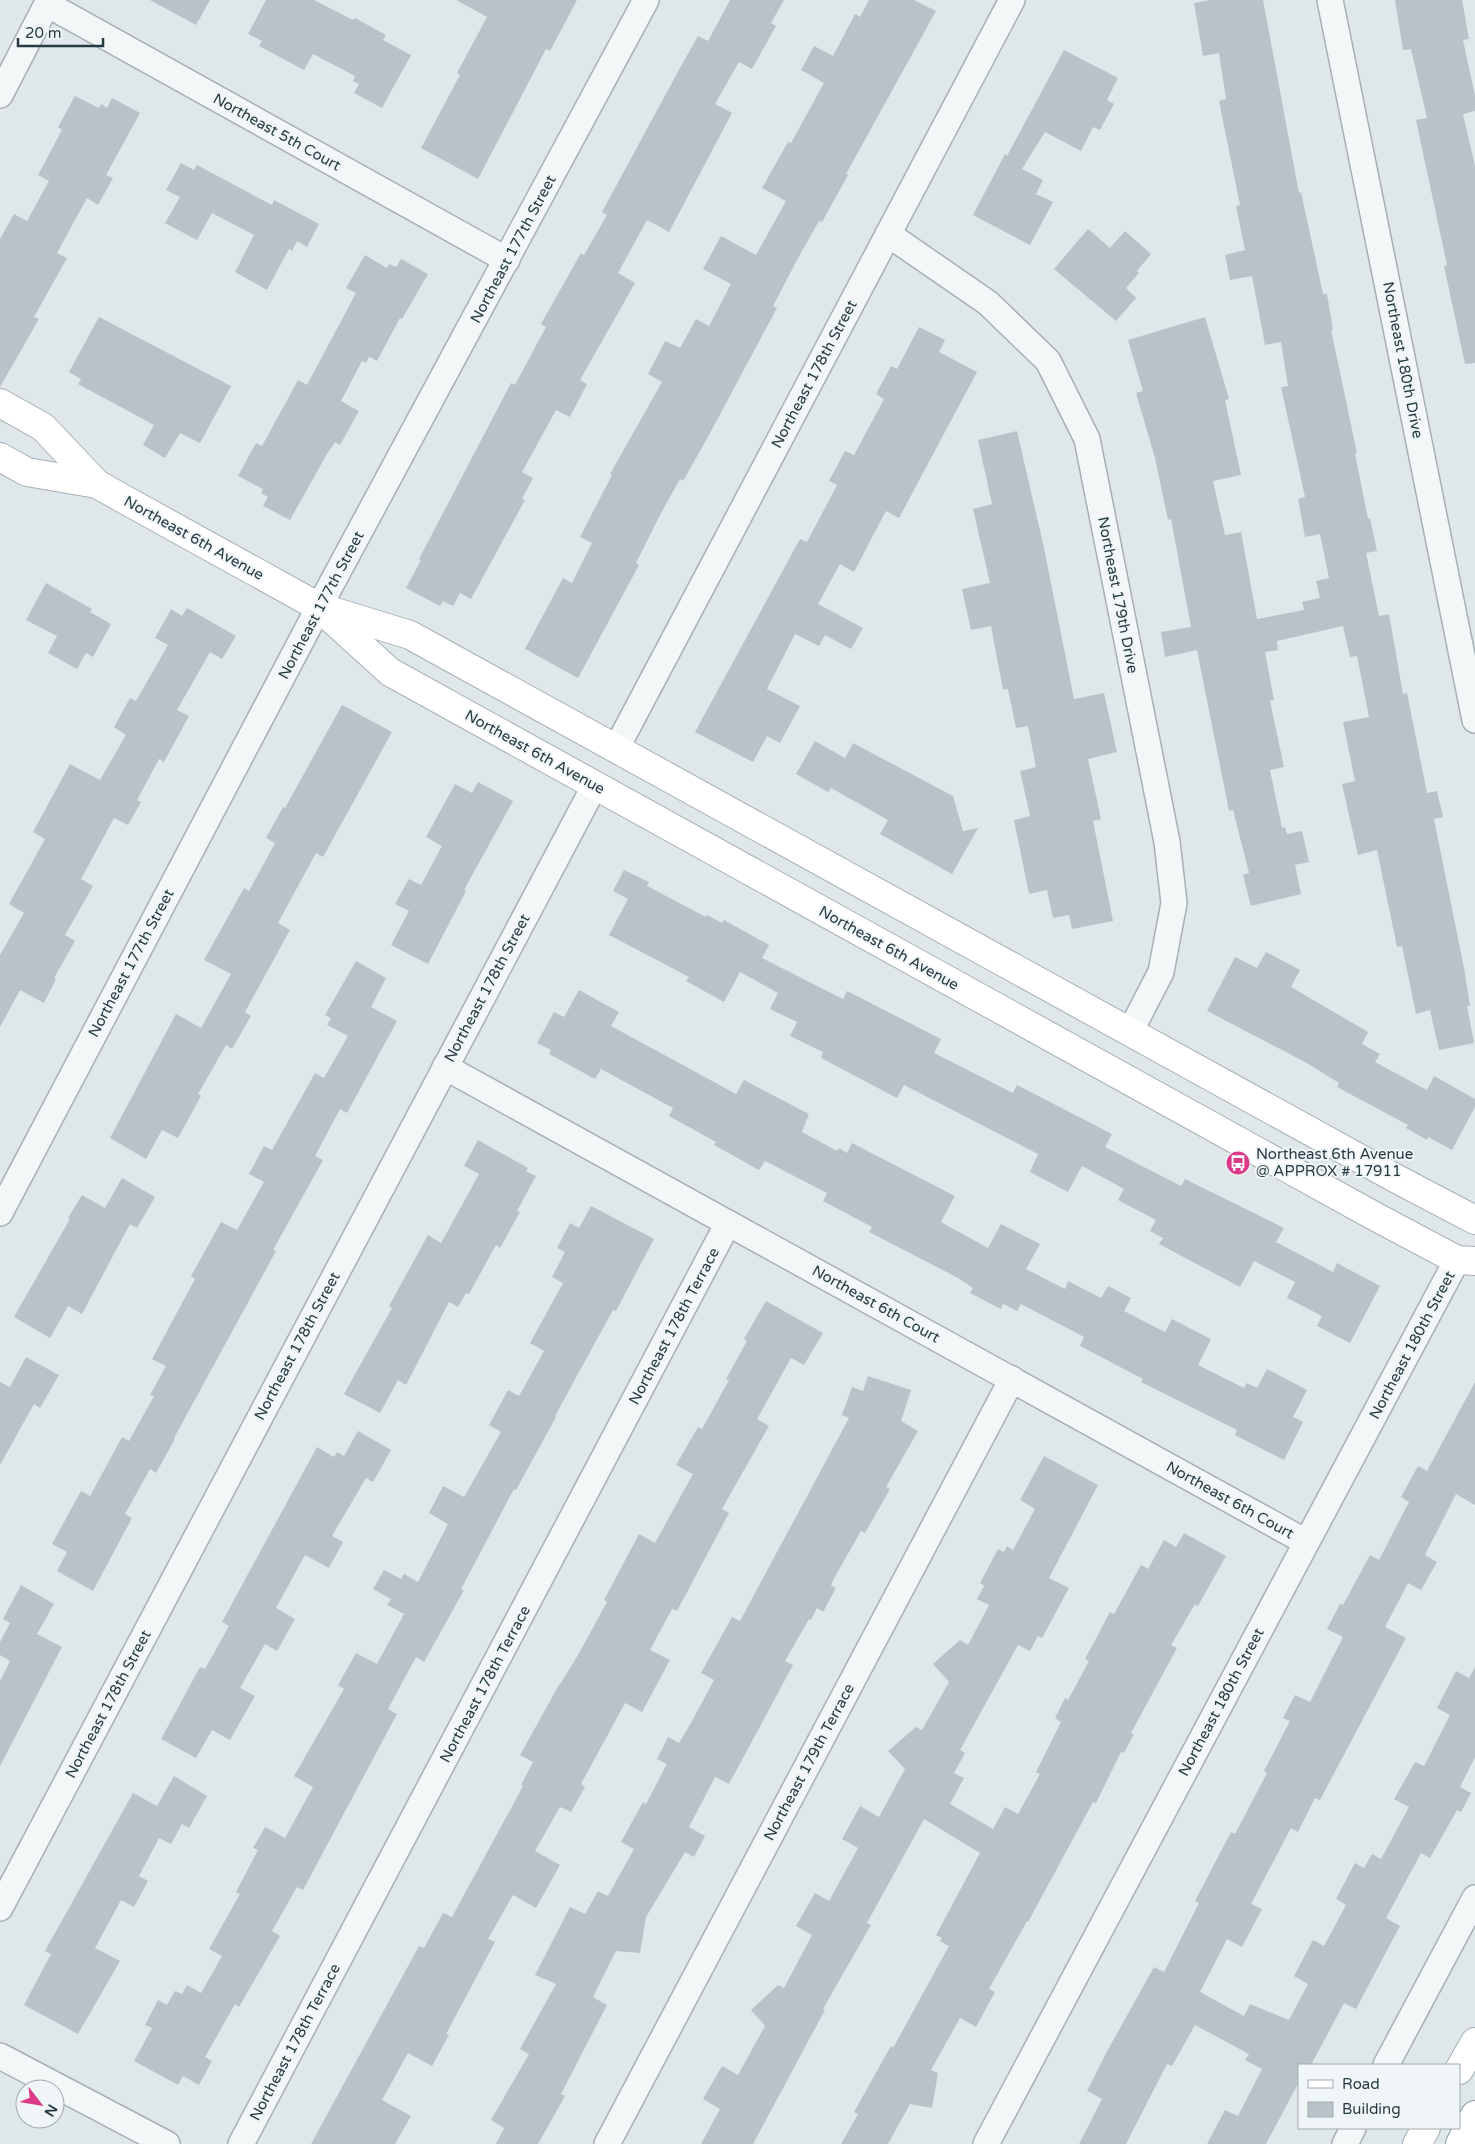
<svg xmlns="http://www.w3.org/2000/svg" width="1475" height="2144" viewBox="0 0 1475 2144" font-family="'Varela Round',sans-serif">
	<rect width="100%" height="100%" fill="#e0e7ea"/>
	<g fill="#b7c3c8">
		<path d="M150 0H210L196 25Z"/>
		<path d="M266 0H314L353 20 355 18 386 35 383 40 411 55 382 108 354 93 359 84 353 81 355 76 313 54 304 70 259 46 262 41 248 34Z"/>
		<path d="M456 0H577L550 51 546 49 478 179 421 148 460 75 457 73 487 17Z"/>
		<path d="M730 0H784L771 23 776 26 752 69 739 62 715 104 732 113 669 232 647 220 618 273 635 283 580 380 587 384 570 417 556 410 522 472 533 478 522 499 525 500 471 599 460 593 453 606 443 601 440 606 406 588 421 560 419 559 511 383 515 385 546 327 541 324 581 253 584 255 607 215 602 212 681 66 698 36 708 41Z"/>
		<path d="M869 0H914L936 11 846 174 848 175 822 222 819 221 797 260 773 306 777 308 709 435 683 481 680 479 661 513 636 563 639 565 578 678 525 649 563 578 572 583 592 543 580 537 612 475 610 474 662 382 648 374 665 341 680 348 696 319 709 326 731 284 703 269 721 236 756 255 786 201 762 188 788 142 791 143 824 83 801 70 814 46 833 56 855 14 860 17Z"/>
		<path d="M1211 0H1263L1299 193 1301 192 1323 294H1327L1333 330H1331L1357 453 1355 454 1368 519 1370 518 1377 551 1366 553 1379 616 1389 614 1403 694 1407 693 1427 793 1437 791 1443 817 1434 819 1464 968 1470 1006H1467L1474 1043 1439 1050 1430 1010 1416 1014 1402 946 1397 947 1377 850 1358 855 1342 784 1355 781 1343 722 1369 717 1357 656 1350 657 1343 626 1277 641 1278 650 1265 652 1274 700 1270 701 1284 767 1270 770 1282 828 1285 827 1287 834 1302 831 1309 862 1295 865 1301 894 1251 906 1243 875 1249 873 1233 810 1229 811 1197 650 1165 657 1161 632 1191 627 1171 519 1168 520 1155 458 1136 393 1143 391 1128 340 1205 317 1229 399 1225 400 1241 475 1213 481 1225 535 1241 532 1257 619 1304 610 1302 602 1320 598 1316 581 1329 578 1320 534 1305 537 1298 499 1305 497 1281 387 1288 386 1281 342 1265 345 1252 276 1230 280 1225 255 1245 250 1236 206 1240 205 1219 101 1226 99 1219 53 1203 56 1194 3Z"/>
		<path d="M1395 0H1462L1469 39 1463 40 1475 96V111L1463 114 1475 166V363L1465 364 1444 266 1447 265 1416 120 1427 118 1411 49 1403 50Z"/>
		<path d="M1064 50 1118 78 1107 100 1114 104 1100 130 1093 127 1081 151 1045 132 1022 169 1043 180 1036 194 1053 202 1030 245 973 215 1005 154 1007 156Z"/>
		<path d="M75 96 99 108 101 104 107 108 112 98 140 113 106 175 113 178 98 205 87 198 57 253 67 258 34 317 39 319 0 387V239L14 214 27 221 49 181 38 175 62 130 58 127Z"/>
		<path d="M181 163 194 170 197 165 272 205 274 200 319 224 307 247 297 241 292 251 289 249 267 290 235 272 254 235 212 213 197 240 165 223 180 197 166 190Z"/>
		<path d="M1088 229 1110 248 1125 231 1151 254 1137 271 1139 273 1126 288 1136 298 1116 321 1054 269Z"/>
		<path d="M365 255 387 268 389 264 396 267 401 259 428 274 402 319 400 318 377 361 369 357 366 363 362 361 341 401 359 411 340 445 335 442 327 454 290 520 263 506 268 497 261 493 263 489 238 476 256 443 262 446 298 380 307 385 356 293 346 288Z"/>
		<path d="M99 317 231 386 200 443 180 433 165 458 143 445 154 425 78 384 81 379 69 372Z"/>
		<path d="M919 327 945 340 939 352 977 372 899 518 886 511 854 572 840 564 818 604 863 628 851 649 825 635 819 646 795 634 767 689 800 706 780 743 767 736 753 762 695 732 800 539 807 542 837 485 829 481 845 451 854 455 884 399 876 394 891 366 897 369Z"/>
		<path d="M1017 431 1044 548 1074 699 1104 693 1117 752 1088 759 1101 819 1093 821 1113 921 1072 929 1069 915 1053 918 1047 890 1029 894 1014 820 1030 816 1020 771 1036 767 1028 726 1016 728 1008 689 1003 690 991 626 971 630 962 589 990 583 973 509 992 504 978 440Z"/>
		<path d="M46 583 92 609 90 612 111 624 93 657 86 653 77 669 48 653 57 636 26 620Z"/>
		<path d="M187 608 236 636 222 659 210 652 177 710 189 716 164 762 159 759 137 800 141 802 128 825 114 818 81 879 93 886 65 935 75 941 54 978 56 979 44 1003 20 990 0 1027V955L24 913 9 904 45 839 33 832 70 764 100 780 126 735 114 727 130 698 136 701 168 645 155 638 171 609 182 616Z"/>
		<path d="M342 705 392 732 323 857 316 853 278 923 290 930 245 1012 251 1016 232 1049 226 1045 198 1094 201 1096 178 1138 162 1130 146 1159 110 1138 176 1014 201 1028 231 974 204 960 244 888 249 891 275 843 266 838 283 807 285 808Z"/>
		<path d="M815 741 845 758 853 743 953 796 963 831 978 828 952 874 880 834 888 820 831 788 828 792 796 774Z"/>
		<path d="M478 782 513 801 464 890 466 891 428 964 391 945 409 911 395 904 409 879 421 885 442 846 426 837 455 784 472 793Z"/>
		<path d="M624 870 649 882 647 886 706 917 707 915 722 923 724 920 769 945 762 958 843 999 847 991 941 1039 934 1053 1013 1093 1017 1085 1112 1134 1105 1147 1181 1186 1185 1179 1284 1228 1276 1242 1333 1272 1337 1263 1380 1286 1350 1343 1317 1326 1322 1316 1287 1298 1295 1282 1254 1261 1240 1287 1159 1244 1163 1238 1150 1231 1156 1220 1118 1200 1124 1189 1082 1166 1068 1192 1030 1172 1038 1154 904 1085 897 1098 821 1058 823 1052 790 1036 797 1022 770 1009 778 993 740 972 724 1002 686 981 689 977 609 935 628 899 613 891Z"/>
		<path d="M1266 952 1300 970 1291 987 1368 1032 1362 1044 1380 1054 1375 1062 1427 1090 1434 1076 1475 1099V1107L1452 1150 1428 1137 1427 1140 1406 1128 1408 1125 1337 1087 1339 1083 1305 1062 1207 1011 1235 957 1257 968Z"/>
		<path d="M356 961 386 978 371 1007 397 1021 347 1113 340 1109 315 1156 323 1160 273 1250 276 1251 174 1438 175 1439 156 1473 150 1469 125 1514 132 1518 93 1591 57 1571 67 1552 52 1544 81 1491 90 1496 122 1437 129 1441 154 1396 150 1395 166 1366 152 1359 195 1279 191 1276 221 1222 237 1230 264 1182 249 1174 264 1146 272 1150 315 1073 324 1078 348 1036 327 1025 331 1018 325 1015Z"/>
		<path d="M579 990 619 1012 611 1026 736 1094 744 1080 809 1114 802 1132 837 1151 839 1148 847 1153 852 1143 955 1196 941 1222 988 1248 1001 1224 1040 1244 1026 1269 1065 1289 1068 1281 1101 1298 1108 1286 1131 1298 1124 1311 1165 1332 1172 1319 1211 1339 1198 1365 1244 1388 1247 1383 1257 1388 1267 1369 1307 1390 1293 1417 1303 1422 1284 1460 1235 1435 1237 1430 1141 1382 1143 1379 1080 1346 1084 1337 1021 1304 1017 1311 1003 1304 1001 1309 970 1293 973 1288 958 1278 869 1232 872 1227 823 1201 827 1193 765 1161 759 1170 714 1145 716 1142 669 1116 673 1108 601 1069 595 1079 549 1054 551 1050 537 1043 554 1012 564 1017Z"/>
		<path d="M478 1140 528 1168 526 1171 536 1176 517 1211 520 1212 500 1248 496 1245 469 1294 466 1293 458 1307 449 1302 406 1385 398 1380 380 1413 344 1394 392 1308 389 1306 428 1235 441 1243 479 1174 464 1166Z"/>
		<path d="M122 1178 155 1197 137 1228 130 1224 82 1314 68 1306 50 1338 14 1317 70 1219 68 1218 82 1195 105 1208Z"/>
		<path d="M591 1206 654 1239 616 1311 613 1310 555 1416 556 1417 516 1490 514 1489 461 1589 464 1590 424 1662 416 1657 388 1709 397 1714 303 1890 297 1887 272 1931 280 1936 239 2007 235 2004 205 2057 212 2061 199 2085 183 2076 178 2085 134 2061 152 2028 145 2025 158 2000 167 2005 175 1991 182 1994 187 1985 201 1993 222 1956 209 1949 240 1894 236 1892 258 1850 253 1848 265 1827 285 1838 313 1787 294 1776 344 1689 338 1685 356 1653 377 1664 404 1614 387 1605 391 1599 373 1589 384 1570 401 1579 404 1574 418 1582 448 1524 429 1513 443 1486 464 1497 501 1432 489 1425 508 1390 519 1396 544 1351 530 1343 563 1283 552 1277 565 1252 557 1248 570 1223 579 1228Z"/>
		<path d="M766 1301 823 1333 804 1365 791 1358 757 1419 769 1426 722 1509 729 1513 677 1611 672 1609 650 1650 670 1660 642 1712 625 1703 581 1784 585 1787 571 1812 560 1807 535 1851 560 1865 536 1908 513 1895 488 1939 495 1942 446 2034 449 2035 432 2066 408 2053 382 2100 411 2116 395 2144H311L419 1946 424 1948 443 1913 452 1917 523 1786 521 1785 533 1762 520 1755 560 1683H561L578 1655 607 1602 604 1600 639 1534 655 1543 693 1474 676 1465 698 1427 702 1429 729 1380 726 1379 747 1341 744 1339Z"/>
		<path d="M26 1357 59 1375 40 1408 34 1404 0 1465V1382L10 1387Z"/>
		<path d="M868 1376 911 1390 901 1421 918 1431 886 1487 890 1489 865 1533 861 1531 837 1573 831 1585 836 1588 823 1612 817 1608 811 1620 809 1619 785 1661 793 1665 729 1784 715 1777 689 1827 705 1836 694 1857 685 1852 646 1917 640 1953 616 1951 593 1997 607 2005 561 2094 565 2096 538 2144H496L504 2128 491 2120 529 2054 520 2049 556 1984 535 1975 570 1907 585 1914 598 1891 608 1896 634 1849 621 1842 643 1802 646 1804 667 1764 657 1759 668 1737 679 1743 692 1721 714 1680 701 1673 732 1617 740 1621 849 1418 842 1415 852 1387 863 1391Z"/>
		<path d="M1475 1382V1505L1456 1494 1425 1555 1437 1562 1421 1590 1408 1583 1385 1627 1406 1638 1320 1800 1315 1798 1298 1832 1291 1828 1251 1904 1262 1909 1242 1947 1227 1939 1200 1992 1244 2016 1250 2004 1289 2020 1308 1984 1294 1976 1313 1940 1324 1946 1346 1905 1336 1899 1355 1863 1364 1868 1372 1854 1381 1859 1409 1807 1394 1799 1415 1762 1424 1766 1450 1715 1437 1708 1456 1671 1469 1678 1475 1667V1757L1460 1787 1471 1793 1461 1812 1457 1810 1430 1858 1421 1853 1386 1918 1400 1926 1384 1956 1356 2009 1344 2003 1311 2065H1299V2082L1266 2144H1207L1225 2110 1238 2116 1262 2069 1245 2060 1249 2054 1195 2025 1172 2066 1167 2064 1126 2144H1079L1102 2099 1087 2091 1105 2055 1154 1967 1164 1972 1199 1903 1195 1901 1231 1832 1235 1834 1267 1773 1264 1771 1290 1721 1283 1718 1295 1695 1310 1702 1343 1637 1327 1629 1340 1604 1343 1605 1370 1555 1379 1560 1409 1502 1401 1497 1418 1466 1427 1471Z"/>
		<path d="M358 1431 391 1450 373 1482 366 1478 332 1536 343 1542 329 1568 305 1555 276 1608 295 1619 277 1651 265 1644 240 1688 255 1696 230 1740 212 1730 196 1758 161 1739 200 1667 205 1669 229 1626 222 1622 317 1447 334 1457 337 1452 344 1456Z"/>
		<path d="M1044 1456 1098 1485 1049 1578 1069 1588 1042 1638 1038 1636 1030 1651 1018 1645 960 1750 965 1753 954 1773 964 1778 950 1804 993 1829 1005 1807 1018 1814 1040 1774 1036 1772 1061 1722 1055 1718 1065 1698 1068 1700 1089 1661 1085 1659 1110 1612 1114 1614 1141 1565 1148 1569 1164 1540 1176 1547 1184 1533 1226 1556 1198 1606 1195 1604 1171 1645 1177 1648 1131 1733 1134 1734 1124 1753 1121 1752 1096 1803 1093 1802 1028 1922 1027 1921 989 1989 995 1992 976 2027 960 2018 931 2070 938 2073 932 2108 910 2104 888 2144H841L858 2114 854 2112 891 2046 893 2048 949 1946 940 1941 942 1938 936 1935 980 1853 924 1819 867 1923 871 1925 823 2009 825 2010 753 2144H701L720 2109 703 2099 722 2066 738 2075 765 2026 751 2010 778 1985 784 1988 812 1935 796 1926 815 1893 829 1901 858 1848 842 1839 860 1806 879 1817 905 1769 888 1751 916 1727 922 1730 949 1682 933 1664 960 1640 968 1645 989 1605 977 1599 984 1586 980 1583 998 1549 1004 1552 1007 1546 1013 1550 1035 1509 1020 1500Z"/>
		<path d="M21 1585 54 1604 37 1634 62 1647 0 1766V1681L10 1661 0 1655V1642L10 1623 3 1619Z"/>
		<path d="M174 1776 207 1796 189 1828 182 1824 171 1844 159 1838 139 1876 148 1881 134 1907 121 1900 95 1948 120 1961 78 2034 24 2005 51 1954 45 1951 133 1793 157 1806Z"/>
	</g>
	<g fill="none" stroke-linecap="round" stroke-linejoin="round">
		<defs>
			<g id="minor">
				<path d="M1330 0 1475 720"/>
				<path d="M47 4 507 260"/>
				<path d="M0 95 49 0"/>
				<path d="M888 234 988 303 1048 361 1087 439 1167 842 1174 903 1161 972 1130 1032"/>
				<path d="M616 749 1012 0"/>
				<path d="M445 1067 1306 1542"/>
				<path d="M0 1213 319 607 646 0"/>
				<path d="M0 1908 595 785"/>
				<path d="M0 2056 167 2144"/>
				<path d="M1386 2065 1475 1898"/>
				<path d="M241 2144 728 1223"/>
				<path d="M607 2144 1012 1379"/>
				<path d="M986 2144 1457 1260"/>
				<path d="M1345 2144 1353 2128"/>
			</g>
			<g id="secondary">
				<path d="M0 403 43 427 97 484 129 502 319 607 410 635 1395 1178 1475 1220"/>
				<path d="M0 457 27 472 97 484"/>
				<path d="M325 613 390 672 1376 1217 1457 1260 1475 1261"/>
			</g>
			<g id="primary">
				<path d="M1459 2070 1475 2042"/>
				<path d="M1417 2144 1426 2128"/>
			</g>
			<path id="motorway" d="M1460 2144 1475 2115"/>
		</defs>
		<use href="#minor" stroke="#a5b0b5" stroke-width="28"/>
		<use href="#secondary" stroke="#a5b0b5" stroke-width="30"/>
		<use href="#primary" stroke="#9eb0b7" stroke-width="30"/>
		<use href="#motorway" stroke="#869aa2" stroke-width="30"/>
		<use href="#minor" stroke="#f3f7f8" stroke-width="25"/>
		<use href="#secondary" stroke="#fff" stroke-width="28"/>
		<use href="#primary" stroke="#fff" stroke-width="28"/>
		<use href="#motorway" stroke="#fff" stroke-width="28"/>
	</g>
	<defs>
		<symbol id="bus-disc" viewBox="-11 -11 22 22"><circle r="9.5" fill="#da3a87" stroke="#f0f6f7"/><path d="M-5-6H5V4H4V6H2V4H-2V6H-4V4H-5ZM-3.5-4V0h7V-4ZM-3.5 1.2v1.5H-2V1.2ZM2 1.2v1.5H3.5V1.2Z" fill="#fff"/></symbol>
	</defs>
	<g fill-rule="evenodd">
		<use href="#bus-disc" x="1224" y="1149" width="28" height="28"/>
	</g>
	<g text-anchor="middle" stroke-width="4" stroke-linejoin="round" paint-order="stroke">
		<g font-size="15" fill="#273b43" stroke="#f0f6f7">
			<text transform="translate(277 132) rotate(29)" y="5">Northeast 5th Court</text>
			<text transform="translate(513 249) rotate(-62)" y="5">Northeast 177th Street</text>
			<text transform="translate(1403 360) rotate(79)" y="5">Northeast 180th Drive</text>
			<text transform="translate(814 374) rotate(-62)" y="5">Northeast 178th Street</text>
			<text transform="translate(194 538) rotate(29)" y="5">Northeast 6th Avenue</text>
			<text transform="translate(1118 595) rotate(79)" y="5">Northeast 179th Drive</text>
			<text transform="translate(321 605) rotate(-62)" y="5">Northeast 177th Street</text>
			<text transform="translate(535 752) rotate(29)" y="5">Northeast 6th Avenue</text>
			<text transform="translate(889 948) rotate(29)" y="5">Northeast 6th Avenue</text>
			<text transform="translate(131 963) rotate(-62)" y="5">Northeast 177th Street</text>
			<text transform="translate(487 988) rotate(-62)" y="5">Northeast 178th Street</text>
			<text transform="translate(876 1304) rotate(29)" y="5">Northeast 6th Court</text>
			<text transform="translate(674 1326) rotate(-62)" y="5">Northeast 178th Terrace</text>
			<text transform="translate(1412 1345) rotate(-62)" y="5">Northeast 180th Street</text>
			<text transform="translate(297 1346) rotate(-62)" y="5">Northeast 178th Street</text>
			<text transform="translate(1230 1500) rotate(29)" y="5">Northeast 6th Court</text>
			<text transform="translate(485 1684) rotate(-62)" y="5">Northeast 178th Terrace</text>
			<text transform="translate(1221 1702) rotate(-62)" y="5">Northeast 180th Street</text>
			<text transform="translate(108 1704) rotate(-62)" y="5">Northeast 178th Street</text>
			<text transform="translate(809 1762) rotate(-62)" y="5">Northeast 179th Terrace</text>
			<text transform="translate(295 2042) rotate(-62)" y="5">Northeast 178th Terrace</text>
		</g>
		<g font-size="15" fill="#273b43" stroke="#f0f6f7" text-anchor="start">
			<text x="1256" y="1159">Northeast 6th Avenue<tspan x="1256" dy="17">@ APPROX # 17911</tspan></text>
		</g>
	</g>
	<rect x="1298" y="2064" width="162" height="65" fill="#f0f6f7" stroke="#a0abaf"/>
	<rect x="1308" y="2080" width="25" height="8" fill="#ffffff" stroke="#a0abaf"/>
	<text x="1342" y="2089" font-size="15" fill="#273b43">Road</text>
	<rect x="1308" y="2102" width="25" height="15" fill="#b7c3c8" stroke="#a0abaf"/>
	<text x="1342" y="2114" font-size="15" fill="#273b43">Building</text>
	<g transform="translate(40 2104) rotate(121)"><circle r="24" fill="#f0f6f7" stroke="#a0abaf"/>
	<path d="M0-4L9 19L0 12L-9 19Z" fill="#da3a87"/>
	<text y="-8" font-size="14" font-weight="bold" text-anchor="middle" fill="#273b43">N</text>
	</g>
	<path d="M18 38v8h85v-8" fill="none" stroke="#273b43" stroke-width="2.5"/>
	<text x="25" y="38" font-size="15" fill="#273b43" stroke="#f0f6f7" stroke-width="4" paint-order="stroke">20 m</text>
</svg>
